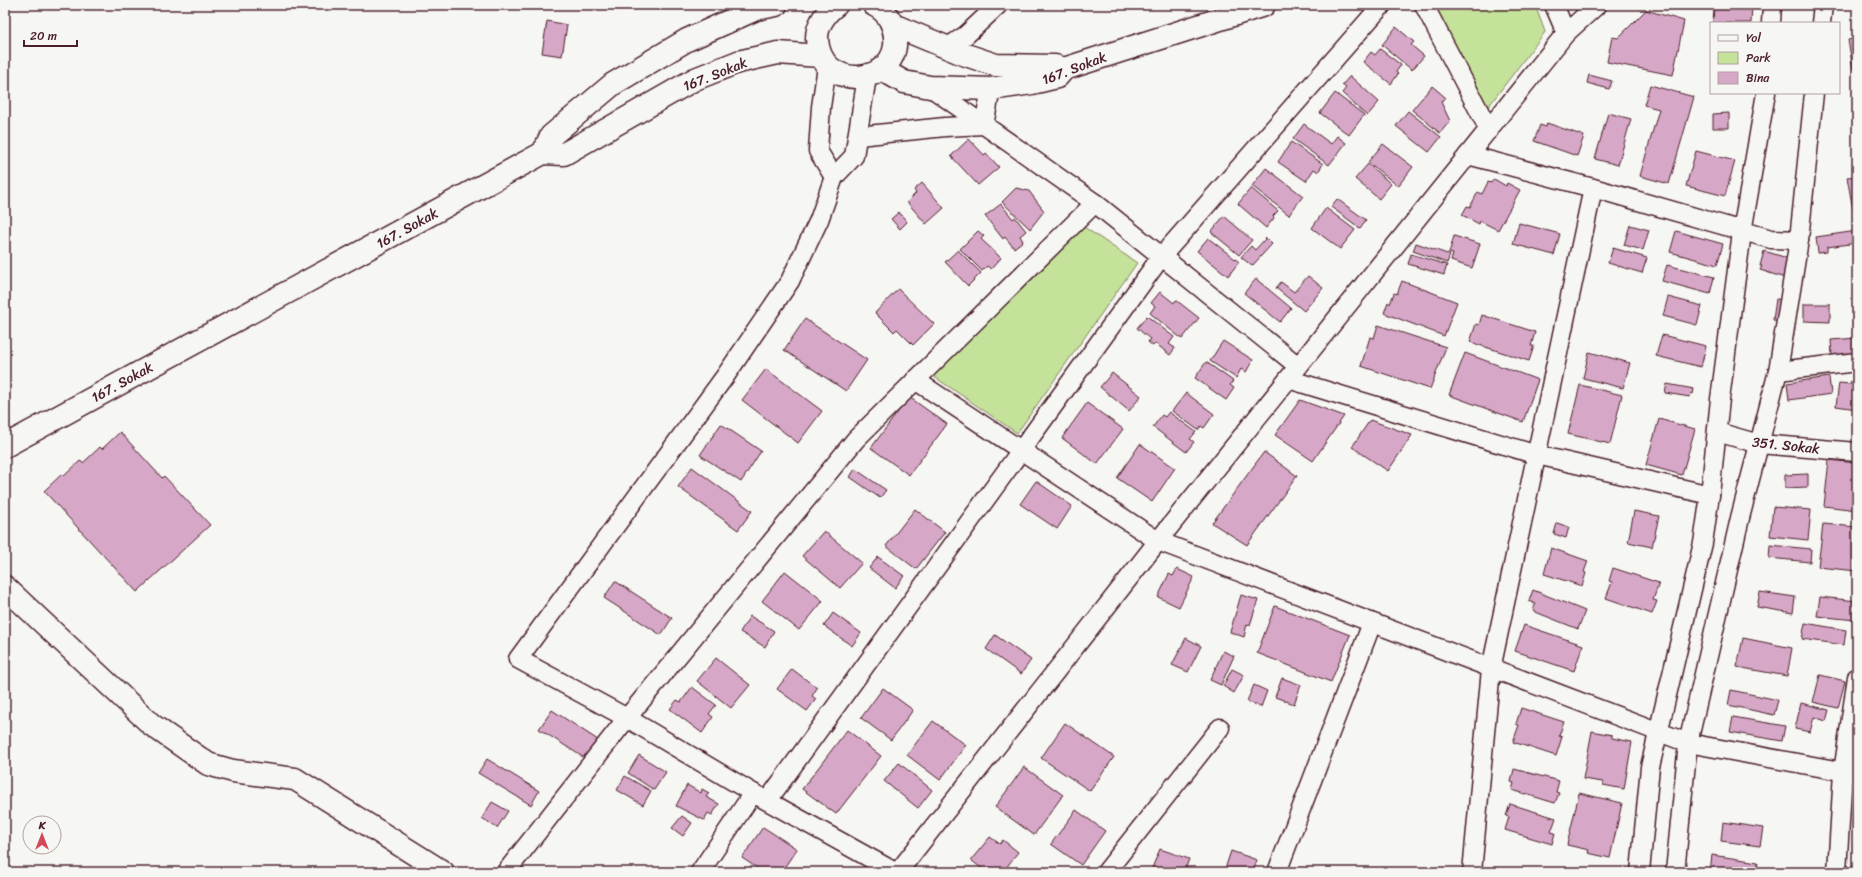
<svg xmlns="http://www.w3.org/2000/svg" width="1862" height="877" viewBox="0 0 1862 877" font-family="Sriracha,sans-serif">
	<rect width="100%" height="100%" fill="#f6f6f2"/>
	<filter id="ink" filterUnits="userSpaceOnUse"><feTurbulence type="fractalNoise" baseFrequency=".025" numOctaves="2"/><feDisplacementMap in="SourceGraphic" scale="8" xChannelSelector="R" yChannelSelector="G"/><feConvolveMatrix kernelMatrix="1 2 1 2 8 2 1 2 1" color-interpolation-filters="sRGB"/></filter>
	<g filter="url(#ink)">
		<g fill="#c4e29a" stroke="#878062">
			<path d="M1434 5H1535L1545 32 1488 107Z"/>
			<path d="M1084 227 1137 263 1017 433 933 376Z"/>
		</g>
		<g fill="#d6a7c7" stroke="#4a1f2b">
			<path d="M1709 5H1752L1751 23H1713L1714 7Z"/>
			<path d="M1646 10 1684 21 1673 75 1607 62 1612 37 1618 38Z"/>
			<path d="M547 21 567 25 562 56 542 53Z"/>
			<path d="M1396 27 1414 42 1411 45 1424 56 1412 70 1382 45Z"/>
			<path d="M1857 38V69H1853L1848 40Z"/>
			<path d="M1380 49 1401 65 1396 72 1398 74 1391 84 1363 62 1371 52 1375 55Z"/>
			<path d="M1589 75 1612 81 1609 89 1587 83Z"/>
			<path d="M1350 76 1379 102 1367 116 1342 93 1346 88 1342 85Z"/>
			<path d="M1650 85 1694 97 1669 184 1640 176 1659 109 1644 105Z"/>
			<path d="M1432 86 1445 97 1441 102 1450 121 1440 133 1412 110Z"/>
			<path d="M1335 93 1364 115 1349 135 1320 113Z"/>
			<path d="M1408 111 1441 137 1429 152 1396 126Z"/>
			<path d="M1608 113 1631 119 1618 165 1595 159Z"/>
			<path d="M1729 113V128H1713V114Z"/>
			<path d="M1547 123 1584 136 1577 156 1534 141 1540 125 1546 127Z"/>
			<path d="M1304 124 1331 144 1337 136 1346 143 1329 165 1293 139Z"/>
			<path d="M969 139 984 155 986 153 999 167 978 185 951 156Z"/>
			<path d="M1291 142 1323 164 1318 172 1314 169 1306 181 1278 162Z"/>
			<path d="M1383 144 1413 167 1398 186 1368 162Z"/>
			<path d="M1696 151 1735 161 1725 196 1686 186Z"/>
			<path d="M1368 164 1391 184 1379 199 1355 179Z"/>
			<path d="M1266 168 1303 196 1289 215 1252 186Z"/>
			<path d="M1857 176V214L1854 215 1847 177Z"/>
			<path d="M1494 179 1506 186 1507 183 1520 190 1498 230 1480 221 1479 224 1462 215 1467 206 1470 207 1478 192 1482 194 1488 182 1491 183Z"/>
			<path d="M922 183 944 208 926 224 907 202 916 193 914 190Z"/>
			<path d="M1016 188 1029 191 1044 211 1030 229 1002 202Z"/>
			<path d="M1251 188 1278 211 1273 216 1274 218 1266 228 1238 204Z"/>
			<path d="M1337 199 1366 220 1360 228 1331 207Z"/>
			<path d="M1001 204 1013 219 1015 217 1026 231 1020 236 1023 241 1014 248 1005 237 1003 239 985 216Z"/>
			<path d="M1326 208 1355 230 1340 249 1312 228Z"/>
			<path d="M899 212 907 222 900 229 891 219Z"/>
			<path d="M1224 216 1252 240 1239 255 1211 232Z"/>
			<path d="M1519 223 1560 234 1554 255 1513 244Z"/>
			<path d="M1630 225 1649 230 1643 250 1624 245Z"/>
			<path d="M978 231 984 236 981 239 1001 258 991 269 987 266 982 271 960 249Z"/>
			<path d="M1676 231 1723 244 1717 265 1670 252Z"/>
			<path d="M1857 231V243L1827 247V252L1818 253 1816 237Z"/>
			<path d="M1454 236 1480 244 1472 268 1451 261 1453 254 1449 253Z"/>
			<path d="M1208 238 1239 262 1228 276 1197 251Z"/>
			<path d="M1266 238 1272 244 1252 266 1241 257 1251 246 1255 250Z"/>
			<path d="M1416 243 1450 255 1447 263 1413 251Z"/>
			<path d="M1613 248 1647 258 1642 273 1608 263Z"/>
			<path d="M958 250 981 273 968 286 945 262Z"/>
			<path d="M1764 251 1794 260 1788 279 1760 270 1762 266H1760Z"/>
			<path d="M1411 254 1447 265 1444 275 1408 264Z"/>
			<path d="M1667 265 1714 277 1710 294 1662 281Z"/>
			<path d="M1308 276 1323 288 1304 311 1276 288 1281 282 1294 292Z"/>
			<path d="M1256 279 1291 308 1280 322 1244 293Z"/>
			<path d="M1402 281 1457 302 1444 336 1384 313 1388 302 1390 304 1394 293 1397 294Z"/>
			<path d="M898 289 934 324 913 345 897 329 894 332 875 313Z"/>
			<path d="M1160 292 1174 303 1176 300 1199 318 1182 339 1150 313 1155 306 1151 303Z"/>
			<path d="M1668 297 1702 306 1697 325 1663 316Z"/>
			<path d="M1776 299 1786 300 1783 321 1773 320Z"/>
			<path d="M1804 304H1830V322L1804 321Z"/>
			<path d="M1482 315 1535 332 1531 346H1534L1529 361 1470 342 1476 324 1479 325Z"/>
			<path d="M1147 316 1174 337 1169 344 1175 348 1170 355 1155 343 1153 346 1148 342 1150 339 1137 328Z"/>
			<path d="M805 319 867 360 846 391 784 350Z"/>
			<path d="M1378 325 1446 347 1430 389 1361 366 1370 337 1374 338Z"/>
			<path d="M1662 335 1706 346 1701 367 1656 356Z"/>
			<path d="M1857 338V354L1832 356 1831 340Z"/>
			<path d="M1223 341 1253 360 1246 372 1241 369 1236 378 1210 361Z"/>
			<path d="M1589 352 1630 363 1623 388 1583 378Z"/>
			<path d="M1465 353 1538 380 1523 422 1449 395Z"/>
			<path d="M1206 362 1233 381 1230 385 1234 388 1226 400 1195 378Z"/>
			<path d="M766 369 822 411 798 443 742 400Z"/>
			<path d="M1112 373 1141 396 1129 411 1100 387Z"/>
			<path d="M1829 377 1831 394 1789 400 1787 383Z"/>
			<path d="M1851 380 1857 381V409L1836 406 1839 383 1850 384Z"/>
			<path d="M1667 384 1694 389 1693 394 1691 393 1690 397 1665 393Z"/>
			<path d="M1580 385 1622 395 1610 444 1568 434Z"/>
			<path d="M1186 393 1214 414 1204 428 1201 426 1198 430 1172 411Z"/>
			<path d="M909 397 947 424 909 475 871 448Z"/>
			<path d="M1300 400 1344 416 1313 461 1275 435Z"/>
			<path d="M1087 403 1123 429 1097 464 1062 438Z"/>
			<path d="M1169 412 1196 432 1190 439 1194 442 1186 452 1153 427 1162 415 1165 417Z"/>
			<path d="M1659 419 1695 429 1682 475 1646 465Z"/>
			<path d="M1370 420 1412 435 1388 471 1352 447Z"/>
			<path d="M721 424 761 451 741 482 700 455Z"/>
			<path d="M120 432 162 478 164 476 210 525 137 592 44 491 62 474 64 476 80 461 83 463 100 447 102 449Z"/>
			<path d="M1140 444 1175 468 1152 502 1117 478Z"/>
			<path d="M1264 452 1297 476 1247 545 1212 523Z"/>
			<path d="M1829 460 1857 463V510L1824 506Z"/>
			<path d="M692 467 752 511 738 530 678 487Z"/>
			<path d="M855 469 886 490 880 498 850 477Z"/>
			<path d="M1808 474V487L1785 488V475Z"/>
			<path d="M1036 481 1072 506 1057 529 1020 504Z"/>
			<path d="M1773 507 1811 510 1808 540 1770 536Z"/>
			<path d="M915 509 945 532 916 569 886 546Z"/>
			<path d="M1634 511 1659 516 1652 547 1628 542Z"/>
			<path d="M1557 523 1569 527 1566 538 1554 534Z"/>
			<path d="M1823 524 1857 527V571L1818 567Z"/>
			<path d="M824 531 862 563 840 588 802 556Z"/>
			<path d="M1770 545 1811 549 1810 562 1769 558Z"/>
			<path d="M1551 548 1588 561 1584 572 1586 573 1582 586 1544 574Z"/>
			<path d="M878 557 904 576 895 588 869 568Z"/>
			<path d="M1613 568 1659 583 1653 600 1657 601 1652 614 1606 598 1612 582 1609 581Z"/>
			<path d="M1177 569 1194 577 1179 607 1158 597 1169 574 1173 576Z"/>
			<path d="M785 571 823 601 799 630 762 601Z"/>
			<path d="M615 581 672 618 661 635 604 598Z"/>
			<path d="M1533 590 1585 611 1578 629 1533 611 1535 604 1529 601Z"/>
			<path d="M1760 592 1795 597 1793 613 1757 607Z"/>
			<path d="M1241 595 1258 600 1250 625 1247 624 1244 637 1230 632Z"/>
			<path d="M1820 597 1857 601 1855 620 1817 616Z"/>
			<path d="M1275 606 1350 635 1331 682 1257 653Z"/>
			<path d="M833 613 861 633 852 646 824 626Z"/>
			<path d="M750 616 774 631 765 647 740 632Z"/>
			<path d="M1805 623 1846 630 1844 645 1802 639Z"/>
			<path d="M1524 625 1583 645 1574 671 1515 651Z"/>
			<path d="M995 635 1031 660 1021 674 986 649Z"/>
			<path d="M1186 638 1201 646 1188 672 1172 665Z"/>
			<path d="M1743 638 1792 648 1787 676 1737 667Z"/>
			<path d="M1223 651 1234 656 1221 685 1210 680Z"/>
			<path d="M716 658 750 685 731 708 697 681Z"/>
			<path d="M792 669 817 688 812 696 816 699 807 711 777 689Z"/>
			<path d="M1232 669 1244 675 1234 693 1223 686Z"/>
			<path d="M1820 675 1845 681 1838 708 1813 702Z"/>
			<path d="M1282 678 1301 685 1294 704 1275 697Z"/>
			<path d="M1254 685 1267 691 1261 707 1247 701Z"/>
			<path d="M692 687 716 705 709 714 713 717 702 733 670 709 677 700 681 702Z"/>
			<path d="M883 688 913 710 891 740 861 718Z"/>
			<path d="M1731 690 1778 700 1774 715 1728 705Z"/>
			<path d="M1801 703 1829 710 1826 721 1814 717 1810 732 1795 729Z"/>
			<path d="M1521 708 1564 722 1559 736 1562 737 1556 756 1513 742 1519 725 1516 724Z"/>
			<path d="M552 710 601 742 589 761 539 729Z"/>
			<path d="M1733 717 1785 726 1782 741 1730 732Z"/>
			<path d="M933 721 966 745 940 780 907 755Z"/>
			<path d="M1065 723 1114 757 1090 791 1041 758Z"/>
			<path d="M847 730 881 756 836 814 802 789Z"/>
			<path d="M1592 731 1612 735V738L1632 742 1624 789 1603 785V782L1583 779Z"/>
			<path d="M639 755 666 772 654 790 628 773Z"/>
			<path d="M487 759 539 791 531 805 478 773Z"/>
			<path d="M899 763 932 790 918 808 884 781Z"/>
			<path d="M1024 767 1063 795 1034 835 995 807Z"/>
			<path d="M1514 769 1559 781 1556 792 1559 793 1555 803 1512 790 1514 783 1511 782Z"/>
			<path d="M625 776 651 791 643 805 617 790Z"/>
			<path d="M687 785 701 793 702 789 709 793 706 797 719 804 712 815 708 813 704 820 676 806Z"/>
			<path d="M1579 793 1622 803 1610 858 1588 853 1589 850 1567 845Z"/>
			<path d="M492 802 508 811 497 828 482 818Z"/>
			<path d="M1510 804 1556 818 1551 832 1555 833 1552 844 1505 830 1509 817 1506 816Z"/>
			<path d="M1076 810 1105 831 1081 865 1051 844Z"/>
			<path d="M682 816 692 823 683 836 672 828Z"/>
			<path d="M1723 822 1763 828 1760 846 1721 841Z"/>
			<path d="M763 827 797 849 781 872H763L742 858Z"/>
			<path d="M990 837 1000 844 1003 840 1018 852 1003 872H986L971 860Z"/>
			<path d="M1160 849 1189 859 1186 867 1188 869 1187 872H1162L1152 868Z"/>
			<path d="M1231 851 1257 860 1253 872H1233L1225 869Z"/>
			<path d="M1712 855 1758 862 1757 872H1710Z"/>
			<path d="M1777 869 1813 872H1776Z"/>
		</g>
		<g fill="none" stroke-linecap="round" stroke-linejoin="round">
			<defs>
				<g id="minor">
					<path d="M1424 5 1489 130"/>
					<path d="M1554 5 1566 33"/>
					<path d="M1771 23 1772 5"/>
					<path d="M1821 23 1823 5"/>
					<path d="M948 47 966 35 998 5"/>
					<path d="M827 66 821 107 818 151 834 177"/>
					<path d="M867 77 854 156 834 177 819 220 790 281 726 375 518 659 627 718 753 793 895 872"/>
					<path d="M930 87 984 125"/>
					<path d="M991 89 984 125 1095 203 1298 366"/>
					<path d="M858 136 945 127 984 125"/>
					<path d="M1468 155 1593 188 1771 239 1799 240"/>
					<path d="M1778 371 1857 362"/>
					<path d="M1288 379 1537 455 1710 495"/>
					<path d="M915 380 1158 541 1688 743 1857 774"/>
					<path d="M1717 432 1759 444 1857 452"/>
					<path d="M768 800 1161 257 1382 5"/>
					<path d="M506 872 627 718 856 439 1095 203"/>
					<path d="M700 872 753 793"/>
					<path d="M898 872 1158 541 1566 33 1597 5"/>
					<path d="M1106 872 1220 728"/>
					<path d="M1277 872 1372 623"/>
					<path d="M1472 872 1491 669 1593 188"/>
					<path d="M1640 872 1650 767 1703 543 1710 495 1720 399 1742 232 1766 93"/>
					<path d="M1675 872 1688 743 1740 518 1778 371 1799 240 1814 93"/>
					<path d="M1837 872 1843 772 1857 677"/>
				</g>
				<g id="tertiary">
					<path d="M836 5C826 12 817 25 817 38 819 94 900 86 895 37 894 24 887 11 874 5"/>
					<path d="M893 25 963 54 996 65 1055 66 1064 69"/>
					<path d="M881 69 904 82 930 87 991 89 1032 83 1057 77 1064 69 1264 5"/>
					<path d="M543 153 551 136 613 84 687 40 756 9 776 5"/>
					<path d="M5 446 543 153 564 154 695 79 738 62 778 53 820 56"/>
					<path d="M5 587 152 725 208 764 233 771 295 779 443 872"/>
				</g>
			</defs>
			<use href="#minor" stroke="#4a1f2b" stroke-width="21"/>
			<use href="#tertiary" stroke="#4a1f2b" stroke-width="25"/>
			<use href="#minor" stroke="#f6f6f2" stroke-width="18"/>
			<use href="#tertiary" stroke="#f6f6f2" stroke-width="22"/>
		</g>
	</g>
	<g text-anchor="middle" stroke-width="4" stroke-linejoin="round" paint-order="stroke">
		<g font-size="14" fill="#4a1f2b" stroke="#f6f6f2">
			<text transform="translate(1074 68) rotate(-21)" y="5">167. Sokak</text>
			<text transform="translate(715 74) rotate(-22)" y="5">167. Sokak</text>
			<text transform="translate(407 228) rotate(-29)" y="5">167. Sokak</text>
			<text transform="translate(122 382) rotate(-29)" y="5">167. Sokak</text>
			<text transform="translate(1786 445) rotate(6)" y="5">351. Sokak</text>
		</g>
	</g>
	<rect width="1862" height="877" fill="none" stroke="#f6f6f2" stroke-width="20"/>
	<rect x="10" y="10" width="1842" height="857" fill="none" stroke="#4a1f2b" stroke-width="1.5" filter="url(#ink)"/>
	<rect x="1710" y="22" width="130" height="72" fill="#f6f6f2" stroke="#b1a0a2"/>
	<rect x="1718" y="35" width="20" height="6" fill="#f6f6f2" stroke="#b1a0a2"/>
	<text x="1746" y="42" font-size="12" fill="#4a1f2b">Yol</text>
	<rect x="1718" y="52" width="20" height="12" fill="#c4e29a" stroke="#b1a0a2"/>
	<text x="1746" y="62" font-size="12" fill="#4a1f2b">Park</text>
	<rect x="1718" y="72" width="20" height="12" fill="#d6a7c7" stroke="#b1a0a2"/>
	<text x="1746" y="82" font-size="12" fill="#4a1f2b">Bina</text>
	<g transform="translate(42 835)"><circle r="19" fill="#f6f6f2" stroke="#b1a0a2"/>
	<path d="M0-3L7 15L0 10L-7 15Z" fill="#d1495b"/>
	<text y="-6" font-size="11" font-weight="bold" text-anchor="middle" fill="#4a1f2b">K</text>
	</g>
	<path d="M24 40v6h53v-6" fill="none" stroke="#4a1f2b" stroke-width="2"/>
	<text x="30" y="40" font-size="12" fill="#4a1f2b" stroke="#f6f6f2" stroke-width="3" paint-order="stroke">20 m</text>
</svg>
